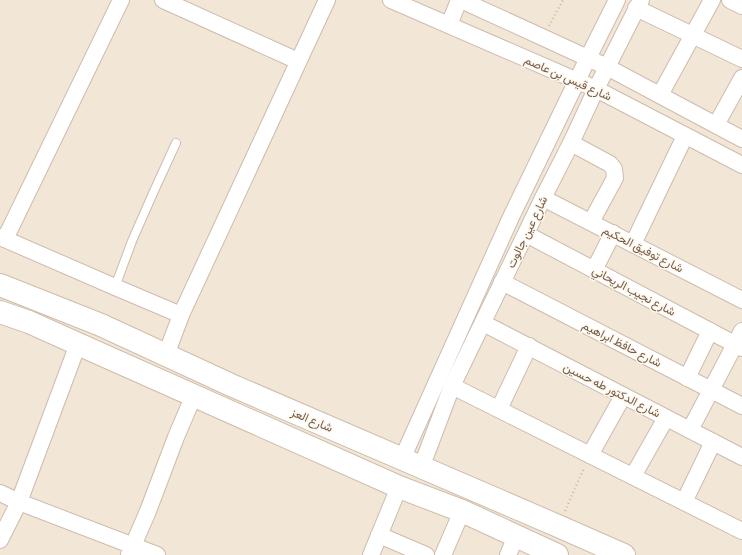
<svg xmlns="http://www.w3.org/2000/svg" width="742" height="555" viewBox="0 0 742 555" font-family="'Alegreya Sans',Vazirmatn,sans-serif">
	<rect width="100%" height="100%" fill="#fbf4e7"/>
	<rect fill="#f2e6d6" x="0" y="0" width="742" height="555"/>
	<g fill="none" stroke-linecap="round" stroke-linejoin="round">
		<defs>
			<path id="lane" d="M115 287 132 241 154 191 176 143"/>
			<g id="street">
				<path d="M163 0 298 61"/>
				<path d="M391 0 596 89 742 165"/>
				<path d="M461 0 542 37 607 67 742 139"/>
				<path d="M730 0 742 6"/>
				<path d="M636 8 742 59"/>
				<path d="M449 25 459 0"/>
				<path d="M660 95 712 0"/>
				<path d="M716 125 742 78"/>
				<path d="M571 143 610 164 614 169 615 178 591 222"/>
				<path d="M543 198 742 300"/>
				<path d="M526 234 742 348"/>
				<path d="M0 237 115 287 181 315"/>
				<path d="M5 239 121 0"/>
				<path d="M633 244 685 136"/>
				<path d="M594 270 613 233"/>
				<path d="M502 282 742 406"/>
				<path d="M483 323 742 457"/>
				<path d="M166 355 181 315 327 0"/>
				<path d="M687 378 710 331"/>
				<path d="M452 386 742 531"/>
				<path d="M499 409 529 346"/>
				<path d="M690 430 742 331"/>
				<path d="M590 455 623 396"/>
				<path d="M402 459 511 217 588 58 617 0"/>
				<path d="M421 468 452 386 543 198 571 143 596 89 641 0"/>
				<path d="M633 476 666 418"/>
				<path d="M0 493 19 502 157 555"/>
				<path d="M684 502 713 442"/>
				<path d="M379 535 426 555"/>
				<path d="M0 540 19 502 78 344"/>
				<path d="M129 555 148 511 176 437 194 395"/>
				<path d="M371 555 399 487"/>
				<path d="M443 555 462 511"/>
				<path d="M508 555 516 536"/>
			</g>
			<g id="secondary">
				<path d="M0 285 101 325 231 385 558 526 624 555"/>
				<path d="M0 312 29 322 78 344 399 487 462 511 557 555"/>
			</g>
		</defs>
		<use href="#lane" stroke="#ccbcae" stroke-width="10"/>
		<use href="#street" stroke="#ccbcae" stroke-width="18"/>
		<use href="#secondary" stroke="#cebdab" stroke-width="24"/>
		<g stroke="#d3b8a3" stroke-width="2.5" stroke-dasharray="1 3" stroke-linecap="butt">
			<path d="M549 26 563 0"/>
			<path d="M565 511 584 468"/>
		</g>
		<use href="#lane" stroke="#fff" stroke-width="8"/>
		<use href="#street" stroke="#fff" stroke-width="16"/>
		<use href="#secondary" stroke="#fff" stroke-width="22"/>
	</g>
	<g text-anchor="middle" stroke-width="3" stroke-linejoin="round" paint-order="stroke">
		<g font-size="12" fill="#725c4d" stroke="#fef8ed">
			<text transform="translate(568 78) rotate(24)" y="4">شارع قيس بن عاصم</text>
			<text transform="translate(527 232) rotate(-64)" y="4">شارع عين جالوت</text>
			<text transform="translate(643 249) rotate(27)" y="4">شارع توفيق الحكيم</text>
			<text transform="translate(634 291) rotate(28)" y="4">شارع نجيب الريحاني</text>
			<text transform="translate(622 344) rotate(27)" y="4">شارع حافظ ابراهيم</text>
			<text transform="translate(612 390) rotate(27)" y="4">شارع الدكتور طه حسين</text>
			<text transform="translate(312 420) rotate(23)" y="4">شارع العز</text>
		</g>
	</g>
</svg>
